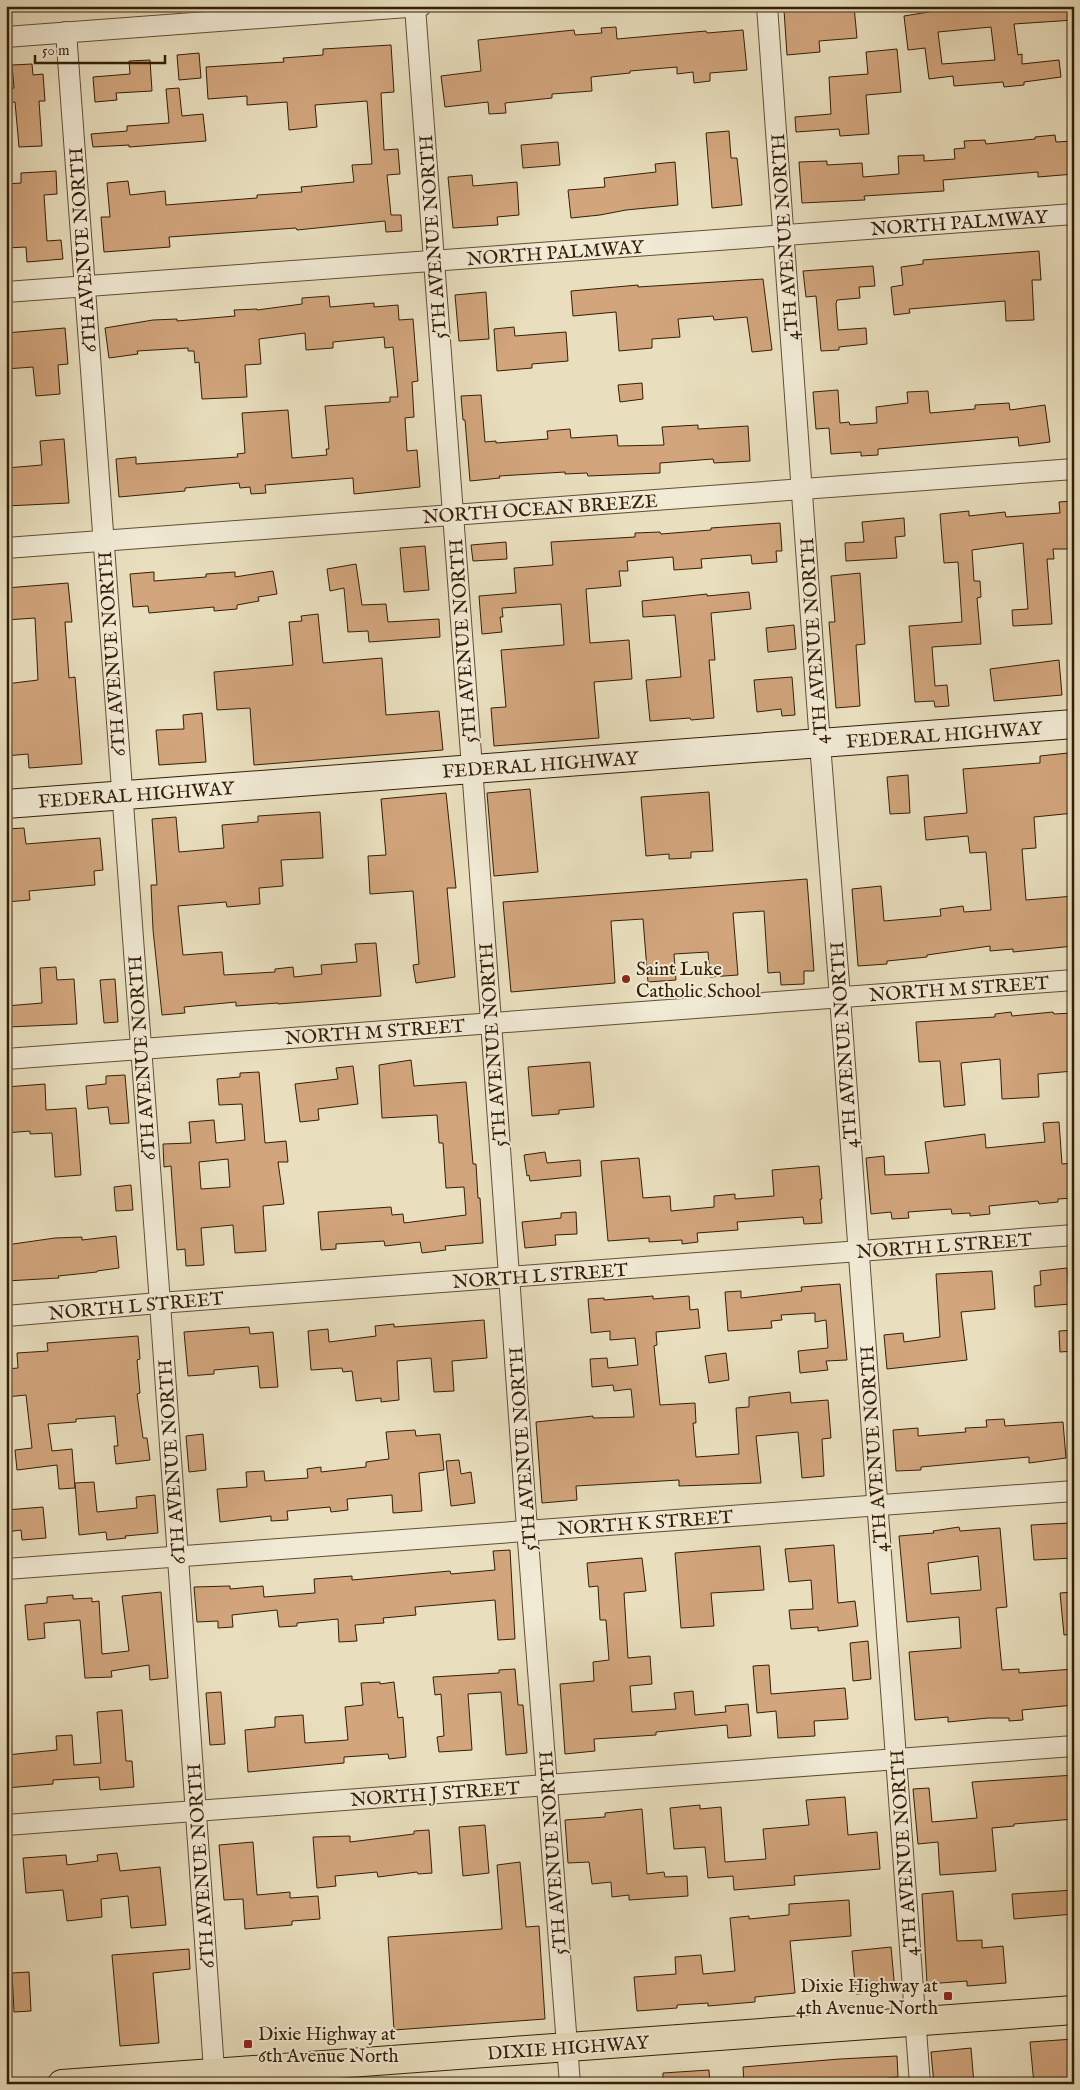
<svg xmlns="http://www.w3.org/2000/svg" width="1080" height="2090" viewBox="0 0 1080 2090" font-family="'IM FELL English',serif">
	<rect width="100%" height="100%" fill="#e9dfbe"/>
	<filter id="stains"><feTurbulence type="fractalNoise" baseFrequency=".004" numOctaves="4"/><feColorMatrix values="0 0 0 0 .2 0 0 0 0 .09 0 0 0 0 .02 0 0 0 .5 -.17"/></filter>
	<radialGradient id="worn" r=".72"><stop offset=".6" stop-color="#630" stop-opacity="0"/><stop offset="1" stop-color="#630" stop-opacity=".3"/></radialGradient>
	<g fill="#d2a57d" stroke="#341f06" fill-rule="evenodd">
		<path d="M854 6 857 38 819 41 820 52 787 55 784 10Z"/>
		<path d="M966 6H1074V20L1014 24 1018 55 1022 54V64L1059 60 1061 77 1024 82V85L1004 87 1003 82 954 86 953 76 929 79 925 48 908 50 904 16ZM991 27 995 60 942 64 938 32Z"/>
		<path d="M616 27 617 39 706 31 707 33 743 30 747 70 710 73V81L694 83 693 72 677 74V67L630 71V73L591 77 592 91 552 94V98L505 103 506 113 489 114 488 102 445 107 441 76 481 71 478 40 574 30 575 35 602 33 601 28Z"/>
		<path d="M391 45 394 92 381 93 384 150 398 149 400 174 387 175 391 215H401L402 231 386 232 385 221 297 230 296 228 169 237 170 247 104 252 101 217H110L107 183 128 181 130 195 165 191 166 205 257 198V195L302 192 301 187 354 182 352 165 372 164 367 101 315 105 317 127 289 130 287 102 247 105V96L208 99 206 67 284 62 283 58 323 55V49Z"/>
		<path d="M897 49 901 92 866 95 869 134 840 136 839 129 796 132 795 117 831 114 829 77 868 74 866 52Z"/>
		<path d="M199 53 201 78 179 80 177 55Z"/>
		<path d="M150 60 152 91 116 93 117 100 95 102 93 77 130 74 129 61Z"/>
		<path d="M32 64 33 75 43 74 45 101H39L42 146 19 147 15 102 6 103V89L14 88 12 65Z"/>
		<path d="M179 88 182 116 203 114 206 141 129 147V145L93 147 91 134 127 131V126L169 123 166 89Z"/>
		<path d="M729 131 731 158H737L742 205 712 208 706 133Z"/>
		<path d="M1055 135 1056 142 1074 141V174L1038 177V172L943 180 944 191 864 196 865 200 802 203 799 162 827 161V165L862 163 863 177 899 174 898 156 924 155V161L955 159 954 149 965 148 964 141 985 140 986 144 1035 139V137Z"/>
		<path d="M558 142 560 165 523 168 521 145Z"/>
		<path d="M675 162 678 205 626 210 600 215 571 218 568 190 605 187 604 178 656 172 655 164Z"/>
		<path d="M56 171 57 194 44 195 47 241 61 240 63 259 27 262 26 247 6 248V184L21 183V173Z"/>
		<path d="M472 175 473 186 517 182 519 215 497 217 498 225 453 228 448 177Z"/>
		<path d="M1039 251 1041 280H1032L1034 320 1006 321 1005 301 909 309 910 313 894 315 891 287 903 285 901 267 923 264V260Z"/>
		<path d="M873 266 875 286 859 287 860 298 837 300 836 304 838 330 866 328 867 344 839 347V350L821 351 816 296 806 297 803 271Z"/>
		<path d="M763 279 772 350 752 352 747 317 714 320 713 316 678 319 680 337 652 339V348L619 351 616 312 573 316 571 291 638 285V287Z"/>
		<path d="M486 292 489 339 459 341 455 295Z"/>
		<path d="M329 296 330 307 374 303V307L398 305 399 320 413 319 418 381 412 382 414 417 405 418 407 451 417 450 420 487 354 494 353 478 265 485 266 493 251 494 250 487 240 488 239 483 185 488V491L119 497 116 459 136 457V464L238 457 237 454 245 453 242 413 288 410 292 458 327 455 326 449H329L325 406 390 402V397H398L393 347 385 348 384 337 333 342V348L306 350 305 333 259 339 261 364 245 365 247 397 202 399 199 362 195 363 194 351H188V348L137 351 138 354 109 358 105 328 153 320 177 319V321L235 316 234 310 257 309V310L302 304V298Z"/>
		<path d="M514 327 515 336 566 332 568 361 532 364V368L497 371 494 329Z"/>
		<path d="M65 328 68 364 58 365 60 394 36 396 33 367 6 369V333Z"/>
		<path d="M642 383 643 399 620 402 618 385Z"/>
		<path d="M838 390 840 423 849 422 850 425 877 423 876 407 908 403 907 392 928 391 930 413 975 409V405L1009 403 1010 410 1045 405 1050 442 1019 446 1018 437 878 449V455L861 456V452L831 454 829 428 816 429 813 392Z"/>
		<path d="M481 395 485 442 496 441V443L548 439 547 431 570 429 571 438 617 435 618 446 664 445 662 427 698 425V429L748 426 750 461 714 463 713 459 660 463V473L588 476 587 473 565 474V472L499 476 500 478 470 481 465 420H463L461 396Z"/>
		<path d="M64 439 69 503 6 506V468L42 465 40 441Z"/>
		<path d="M1074 501V549H1053L1054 559H1047L1052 624 1013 626 1012 610 1028 609 1023 543 972 550 974 581H980L981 597 977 598 981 644 932 647 935 686 947 685 949 706 935 707 934 701 915 702 909 626 962 622 958 562 944 563 940 514 969 511V516L1005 512 1006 517 1060 513 1059 502Z"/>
		<path d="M904 518 905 536 895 537 897 558 846 561 845 543 864 542 862 522Z"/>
		<path d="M780 523 782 551H776L777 562 752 564 751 555 701 559 702 568 674 570 673 557 627 561 628 571H619L621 586 586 589 590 643 629 640 632 679 594 682 599 738 494 746 491 708 506 707 501 650 564 645 561 604 502 608 503 617H500L502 632 482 634 479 596 516 593 514 568 553 565 551 542 635 537V533L660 532 661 534 711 530V528Z"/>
		<path d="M506 542 507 559 473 561 471 545Z"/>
		<path d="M425 546 429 590 404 592 400 548Z"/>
		<path d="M356 564 362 605 386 604 388 622 439 619 440 637 369 642 368 631 348 632 344 588 330 591 327 569Z"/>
		<path d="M273 571 277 594 258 597 259 601 237 605V609L214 611V607L149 613 148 606 133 607 130 574 154 572V581L206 577V574L235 572V577Z"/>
		<path d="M860 573 865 644 856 645 860 706 836 708 829 622H835L831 576Z"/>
		<path d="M68 583 72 622H65L69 678 75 677 82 764 29 768 28 754 6 756V684L38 680 35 618 6 620V588Z"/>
		<path d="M749 592 751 609 711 613 715 660H709L714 718 691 720 690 718 650 721 646 680 681 677 675 615 643 617 642 601 707 594V596Z"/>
		<path d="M318 614 323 663 382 658 386 715 439 711 443 750 254 765 250 708 217 710 214 672 293 665 289 622 302 621 301 616Z"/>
		<path d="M794 625 796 649 768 652 766 628Z"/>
		<path d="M1059 660 1062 695 994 701 990 669Z"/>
		<path d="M792 677 795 715 782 716 781 709 757 712 754 680Z"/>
		<path d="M202 713 206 762 159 765 156 730 184 729 183 715Z"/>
		<path d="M1068 753 1074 813 1034 817 1036 848 1022 849 1026 900 1074 896V946L1013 952V949L990 951V946L927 955V957L887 961V964L858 966 852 889 881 886 884 921 941 916 940 909 963 906 964 912 991 910 986 852 970 853 968 836 926 840 924 817 967 813 963 769 1040 763V756Z"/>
		<path d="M908 775 910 813 890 814 887 777Z"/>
		<path d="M530 789 538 872 494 876 487 793Z"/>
		<path d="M709 792 713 851 691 852V858L669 859V854L646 856 641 797Z"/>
		<path d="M446 793 456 888H447L455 977 416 983 413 965 419 964 413 891 370 894 368 856 386 855 381 799Z"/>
		<path d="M320 812 323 858 281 860 283 886 259 888 260 904 227 907 226 902 178 906 183 955 222 952 224 975 275 972V969L293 967 294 977 322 974 321 965 357 962 355 944 376 943 381 996 278 1004V1003L236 1006V1002L184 1007 185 1013 162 1015 153 930 151 885H157L152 819 176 817 179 852 224 848 222 825 258 822V816Z"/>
		<path d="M24 828 26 844 100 838 103 870 94 871 95 885 29 891 30 900 6 902V829Z"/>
		<path d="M807 879 814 971H804V984L781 985 780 972 768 973 764 911 733 913 738 975 710 977 708 952 674 954 676 980 648 982 643 919 611 921 615 983 511 992 503 902Z"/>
		<path d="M56 967 57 980 74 979 77 1024 8 1027 6 1006 42 1003 40 968Z"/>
		<path d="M115 979 118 1022 104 1023 100 980Z"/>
		<path d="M1011 1012 1012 1016 1053 1012 1054 1014 1073 1013 1074 1071 1038 1074 1039 1097 1002 1099 1000 1059 961 1063 965 1105 944 1107 940 1061 919 1062 916 1022 995 1017V1014Z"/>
		<path d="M411 1060 414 1086 466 1082 473 1164H476L478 1198H480L483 1243 445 1246 446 1250 422 1253 420 1242 385 1246 384 1241 336 1244V1249L321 1250 318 1212 391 1207 392 1215 403 1214 404 1223 466 1215 464 1187 446 1188 443 1143H439L437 1115 382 1118 379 1065Z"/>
		<path d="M590 1062 594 1107 559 1110V1114L532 1116 528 1067Z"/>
		<path d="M353 1066 358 1104 318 1109 319 1120 300 1122 295 1084 338 1079 336 1068Z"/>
		<path d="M259 1072 265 1143 286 1141 288 1162H278L284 1204 263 1206 266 1251 235 1253 233 1225 201 1228 204 1265 186 1266 185 1249 177 1250 171 1166 164 1167 163 1144 191 1143 189 1122 214 1120 216 1143 245 1140 242 1104 219 1105 217 1079 240 1077V1073ZM228 1159 230 1187 201 1189 199 1162Z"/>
		<path d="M125 1075 129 1123 110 1124 108 1107 88 1109 86 1086 106 1084V1076Z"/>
		<path d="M45 1084 46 1110 76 1108 81 1175 55 1177 52 1133 30 1134V1131L6 1133V1087Z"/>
		<path d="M1059 1122 1062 1164 1074 1163V1198L1058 1199V1202L1039 1204 1038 1201 989 1206 990 1214 970 1216V1213L952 1214 951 1209 908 1212 909 1218 892 1219 891 1212 871 1214 866 1158 884 1156 885 1175 929 1173 925 1142 985 1134 986 1148 1045 1142 1043 1123Z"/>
		<path d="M545 1152 547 1163 580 1160 581 1176 530 1181 529 1175 527 1176 524 1155Z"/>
		<path d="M639 1158 643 1198 670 1196 671 1211 714 1207V1196L735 1194V1199L774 1196 772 1170 819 1166 822 1199H820L822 1223 804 1224 803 1217 737 1222 738 1230 697 1233 698 1242 682 1244V1240L649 1242V1238L608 1241 601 1161Z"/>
		<path d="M131 1185 133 1210 116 1211 114 1187Z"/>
		<path d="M576 1212 577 1234 555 1235 556 1245 525 1248 522 1222 561 1218V1213Z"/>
		<path d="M116 1236 119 1268 97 1271V1272L58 1276 59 1278 6 1281V1245L55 1238 82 1237V1240Z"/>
		<path d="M1067 1268 1070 1304 1035 1307 1034 1286 1041 1285 1040 1271Z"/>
		<path d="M992 1271 995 1309 961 1312 967 1360 887 1369 884 1335 903 1333 904 1342 940 1337 936 1274Z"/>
		<path d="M840 1284 847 1360 826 1361 828 1370 800 1373 798 1351 828 1348 826 1320 815 1322V1313L781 1315 782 1320 771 1321 772 1328 728 1331 725 1292 741 1291V1298L802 1291 801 1287Z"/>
		<path d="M653 1296V1299L689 1296 690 1310 698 1309 700 1328 656 1332 657 1345 654 1346 660 1405 695 1403 696 1423H693L696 1457 739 1454 736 1408 749 1407V1397L790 1392 791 1403 828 1400 831 1438 822 1439 824 1476 802 1478 798 1432 756 1436 761 1483 679 1486V1480L576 1486 577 1500 542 1503 536 1422 593 1416V1418L634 1417 631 1389 614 1391 613 1385 592 1387 590 1359 607 1358 608 1368 638 1365 635 1338 610 1340V1331L591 1333 588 1299 604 1298V1300Z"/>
		<path d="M484 1320 487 1358 452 1361 454 1391 434 1392 431 1358 397 1361 399 1400 381 1402V1398L356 1401 352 1371 343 1372 342 1368 311 1370 308 1331 328 1329 329 1342 376 1336 375 1326 394 1324V1327Z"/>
		<path d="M249 1327 250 1334 273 1332 278 1387 260 1388 258 1366 214 1370V1374L188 1376 184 1332Z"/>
		<path d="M1074 1330V1351L1060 1352 1059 1331Z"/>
		<path d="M138 1336 140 1359 137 1360 140 1393 137 1394 143 1438H147L150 1460 116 1464 114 1446H118L115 1416 76 1419V1422L48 1424 52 1451 72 1449 75 1488 59 1489 57 1465 17 1470 15 1450 32 1448 26 1395 6 1397V1369L18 1368 17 1353 48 1351 47 1343Z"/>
		<path d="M726 1353 729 1380 709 1383 705 1356Z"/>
		<path d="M1004 1419 1005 1426 1063 1422 1066 1458 1029 1463V1457L921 1467V1470L896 1471 893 1430 918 1428V1436L966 1432 965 1428 987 1427 986 1420Z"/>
		<path d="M415 1430 416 1436 440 1434 444 1470 419 1473 422 1511 393 1513 392 1495 347 1499 348 1510 331 1512 330 1507 287 1511 288 1520 271 1521V1516L220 1522 217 1489 247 1487 246 1472 264 1471 265 1481 308 1478 307 1469 321 1467V1472L366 1467V1462L389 1459 386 1432Z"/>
		<path d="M203 1434 206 1470 189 1472 186 1436Z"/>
		<path d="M459 1460 461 1474 471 1472 475 1503 451 1506 446 1461Z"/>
		<path d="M94 1482 97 1512 137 1508 136 1497 155 1495 158 1533 125 1536 126 1538 107 1540 106 1532 79 1535 75 1483Z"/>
		<path d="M43 1507 46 1538 22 1540 21 1530 6 1532V1510Z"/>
		<path d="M1070 1523 1073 1558 1034 1560 1031 1525Z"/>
		<path d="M959 1527 960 1531 1000 1528 1007 1607 996 1608 1002 1670 1019 1669V1673L1074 1669V1705L1022 1710 1023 1720 1009 1721V1718H988L948 1722V1717L915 1720 909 1652 961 1648 959 1617 907 1622 899 1536 934 1533 933 1531ZM978 1556 981 1590 931 1594 928 1563Z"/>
		<path d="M834 1545 838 1603 855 1601 858 1626 818 1631V1627L791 1629 789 1610 813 1609 811 1580 789 1582 785 1549Z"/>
		<path d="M760 1546 764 1590 711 1593 714 1626 681 1628 675 1553Z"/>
		<path d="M510 1550 515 1639 498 1640 495 1600 415 1607 416 1615 383 1618 384 1623 355 1625 357 1641 339 1642 338 1619 297 1623V1626L279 1627 277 1610 232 1615 233 1627 218 1628V1621L197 1622 194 1587 230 1586V1589L263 1586 264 1597 315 1593 314 1579 352 1576V1580L450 1571 451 1574 495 1570 493 1551Z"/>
		<path d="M642 1558 646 1591 624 1593 628 1658 650 1656 652 1684 630 1686 632 1712 676 1709 674 1693 693 1691 695 1715 726 1712 725 1706 748 1704 751 1736 728 1738 727 1725 656 1732V1735L594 1739 595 1751 565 1754 560 1684 594 1681 593 1662 609 1660 606 1620H600L598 1586 589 1587 587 1563Z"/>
		<path d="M161 1592 168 1678 150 1680 149 1665 111 1671 112 1677 85 1678 80 1620 44 1623 45 1638 28 1640 25 1605 47 1603V1597L73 1595V1599L92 1598V1602L99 1601 102 1654 129 1651 122 1596Z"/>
		<path d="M1074 1592V1634L1064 1635 1060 1593Z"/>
		<path d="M868 1641 871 1679 853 1681 850 1643Z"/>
		<path d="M769 1665 771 1694 845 1688 848 1719 814 1721 815 1736 778 1738 776 1711 757 1713 753 1666Z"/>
		<path d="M515 1669 518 1705H523L527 1753 506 1755 501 1692 468 1694 472 1750 439 1752 437 1737 444 1736 441 1694 435 1695 433 1677 499 1673V1670Z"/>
		<path d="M380 1682V1684L394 1682 398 1718 403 1717 406 1757 389 1759 388 1754 344 1757V1763L248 1772 245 1730 275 1727V1717L303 1715 305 1743 348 1740 345 1707 363 1705 361 1683Z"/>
		<path d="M221 1692 225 1744 210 1745 206 1693Z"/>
		<path d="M122 1710 126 1761H132L134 1787 100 1790 99 1777 53 1780V1784L6 1788V1755L57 1750 56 1736 72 1735 74 1765 101 1763 97 1712Z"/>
		<path d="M1074 1775V1819L1014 1824V1826L992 1828 996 1871 940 1875 938 1842 918 1844 913 1789 929 1788 932 1822 977 1818 972 1782Z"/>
		<path d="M845 1797 848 1835 877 1832 880 1869 794 1876 795 1885 734 1890 733 1876 708 1878 705 1847 674 1849 670 1808 700 1805V1809L721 1807 725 1862 766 1859 763 1829 809 1825 806 1800Z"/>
		<path d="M642 1809 647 1874 664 1872 665 1877 687 1876 688 1896 629 1900V1895L612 1897 611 1882 592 1884 589 1862 568 1863 565 1820 605 1817V1813Z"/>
		<path d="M485 1825 489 1873 463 1876 459 1827Z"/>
		<path d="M429 1830 432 1873 418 1874 417 1872 378 1877 377 1872 335 1876 336 1886 317 1888 313 1837 350 1836V1842L414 1834V1831Z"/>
		<path d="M253 1842 257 1895 290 1892V1898L318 1896 320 1919 292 1921V1925L245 1929 243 1899 224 1900 219 1845Z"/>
		<path d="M117 1853 120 1871 160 1867 166 1925 131 1928 128 1896 101 1899 102 1917 67 1921 63 1890 26 1893 23 1858 66 1855 67 1865 98 1861 97 1855Z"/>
		<path d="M520 1862 526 1927 539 1926 545 2019 394 2030 388 1937 502 1929 497 1865Z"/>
		<path d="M1074 1890V1914L1014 1919 1012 1894Z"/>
		<path d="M953 1891 957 1941 982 1940V1948L1003 1946 1006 1983 967 1986V1981L927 1984 922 1894Z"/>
		<path d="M849 1900 851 1936 790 1941 795 1993 755 1997V2002L708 2006V2003L677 2005V2008L637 2011 634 1977 676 1974 675 1957 701 1955 703 1974 735 1971 730 1918 749 1916V1919L789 1915V1904Z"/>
		<path d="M891 1947 895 1991 856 1994 852 1951Z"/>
		<path d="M189 1949 190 1969 153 1973 159 2043 120 2046 112 1955Z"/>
		<path d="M29 1972 31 2011 14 2012 12 1973Z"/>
		<path d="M1074 2039V2084H1034L1030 2042Z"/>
		<path d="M971 2048 974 2084H934L931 2052Z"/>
		<path d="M897 2056 898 2077 888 2078 889 2084H744L743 2067 840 2059Z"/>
		<path d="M709 2070 710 2084H663V2073Z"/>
	</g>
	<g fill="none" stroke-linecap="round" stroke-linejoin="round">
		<defs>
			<g id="minor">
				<path d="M767 6 820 744 839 984 920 2084"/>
				<path d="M415 7 490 1008 526 1515 570 2084"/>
				<path d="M66 32 161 1317 215 2084"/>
				<path d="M6 37 421 6"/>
				<path d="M6 292 1074 214"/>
				<path d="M6 548 1074 469"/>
				<path d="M6 1059 1074 980"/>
				<path d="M6 1316 159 1303 1074 1235"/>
				<path d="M6 1569 1074 1491"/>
				<path d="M6 1825 1074 1746"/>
			</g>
			<path id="secondary" d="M6 804 1074 724"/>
			<path id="primary" d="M62 2084 1074 2010"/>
		</defs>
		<use href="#minor" stroke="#614f34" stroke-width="22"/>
		<use href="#secondary" stroke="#341f06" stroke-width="30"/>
		<use href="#primary" stroke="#341f06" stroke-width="30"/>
		<use href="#minor" stroke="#f1ead5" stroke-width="20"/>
		<use href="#secondary" stroke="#f1ead5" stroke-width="28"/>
		<use href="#primary" stroke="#e9dfbe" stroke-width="28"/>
	</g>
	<g fill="#8f2418" stroke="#f1ead5" stroke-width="2">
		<circle cx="626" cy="979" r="5"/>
		<rect x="943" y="1991" width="10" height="10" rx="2.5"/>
		<rect x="243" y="2039" width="10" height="10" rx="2.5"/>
	</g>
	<g text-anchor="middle" stroke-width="4" stroke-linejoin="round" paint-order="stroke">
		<g font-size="19" fill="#341f06" stroke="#f1ead5">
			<text transform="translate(959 222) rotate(-4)" y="7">NORTH PALMWAY</text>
			<text transform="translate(432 237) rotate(-94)" y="7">5TH AVENUE NORTH</text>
			<text transform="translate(784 237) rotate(-94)" y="7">4TH AVENUE NORTH</text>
			<text transform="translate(82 250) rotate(-94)" y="7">6TH AVENUE NORTH</text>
			<text transform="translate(555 252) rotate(-4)" y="7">NORTH PALMWAY</text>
			<text transform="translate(540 508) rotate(-4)" y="7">NORTH OCEAN BREEZE</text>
			<text transform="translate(462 641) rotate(-94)" y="7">5TH AVENUE NORTH</text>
			<text transform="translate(813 641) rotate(-94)" y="7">4TH AVENUE NORTH</text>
			<text transform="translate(111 654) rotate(-94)" y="7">6TH AVENUE NORTH</text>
			<text transform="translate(944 734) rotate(-4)" y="7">FEDERAL HIGHWAY</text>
			<text transform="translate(540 764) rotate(-4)" y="7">FEDERAL HIGHWAY</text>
			<text transform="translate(136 794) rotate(-4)" y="7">FEDERAL HIGHWAY</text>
			<text transform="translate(959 988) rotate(-4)" y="7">NORTH M STREET</text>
			<text transform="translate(375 1031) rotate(-4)" y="7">NORTH M STREET</text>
			<text transform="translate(492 1045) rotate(-94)" y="7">5TH AVENUE NORTH</text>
			<text transform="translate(843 1045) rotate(-94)" y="7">4TH AVENUE NORTH</text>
			<text transform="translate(141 1058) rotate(-94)" y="7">6TH AVENUE NORTH</text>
			<text transform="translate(944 1245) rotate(-4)" y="7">NORTH L STREET</text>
			<text transform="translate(540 1275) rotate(-4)" y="7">NORTH L STREET</text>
			<text transform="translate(136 1305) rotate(-5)" y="7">NORTH L STREET</text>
			<text transform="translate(522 1449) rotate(-94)" y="7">5TH AVENUE NORTH</text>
			<text transform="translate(873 1449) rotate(-94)" y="7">4TH AVENUE NORTH</text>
			<text transform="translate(171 1462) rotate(-94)" y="7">6TH AVENUE NORTH</text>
			<text transform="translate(645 1522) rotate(-4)" y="7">NORTH K STREET</text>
			<text transform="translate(435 1793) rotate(-4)" y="7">NORTH J STREET</text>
			<text transform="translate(552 1853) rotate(-94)" y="7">5TH AVENUE NORTH</text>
			<text transform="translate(903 1853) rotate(-94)" y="7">4TH AVENUE NORTH</text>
			<text transform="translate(200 1866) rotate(-94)" y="7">6TH AVENUE NORTH</text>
			<text transform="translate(568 2047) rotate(-4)" y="7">DIXIE HIGHWAY</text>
		</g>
		<g font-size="19" fill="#341f06" stroke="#f1ead5" text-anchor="start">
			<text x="636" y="975">Saint Luke<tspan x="636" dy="22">Catholic School</tspan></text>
			<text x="938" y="1992" text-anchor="end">Dixie Highway at<tspan x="938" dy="22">4th Avenue North</tspan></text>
			<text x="258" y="2040">Dixie Highway at<tspan x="258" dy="22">6th Avenue North</tspan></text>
		</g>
	</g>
	<rect width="1080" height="2090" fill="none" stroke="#e9dfbe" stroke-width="25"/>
	<rect x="8" y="8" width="1065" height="2075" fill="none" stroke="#341f06" stroke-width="2.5"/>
	<rect x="12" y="12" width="1055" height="2065" fill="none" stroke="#341f06"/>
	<path d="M35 55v8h130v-8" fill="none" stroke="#341f06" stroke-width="2.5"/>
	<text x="42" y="55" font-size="15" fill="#341f06" stroke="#f1ead5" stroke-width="4" paint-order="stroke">50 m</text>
	<rect width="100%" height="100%" filter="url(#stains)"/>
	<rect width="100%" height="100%" fill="url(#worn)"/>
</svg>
